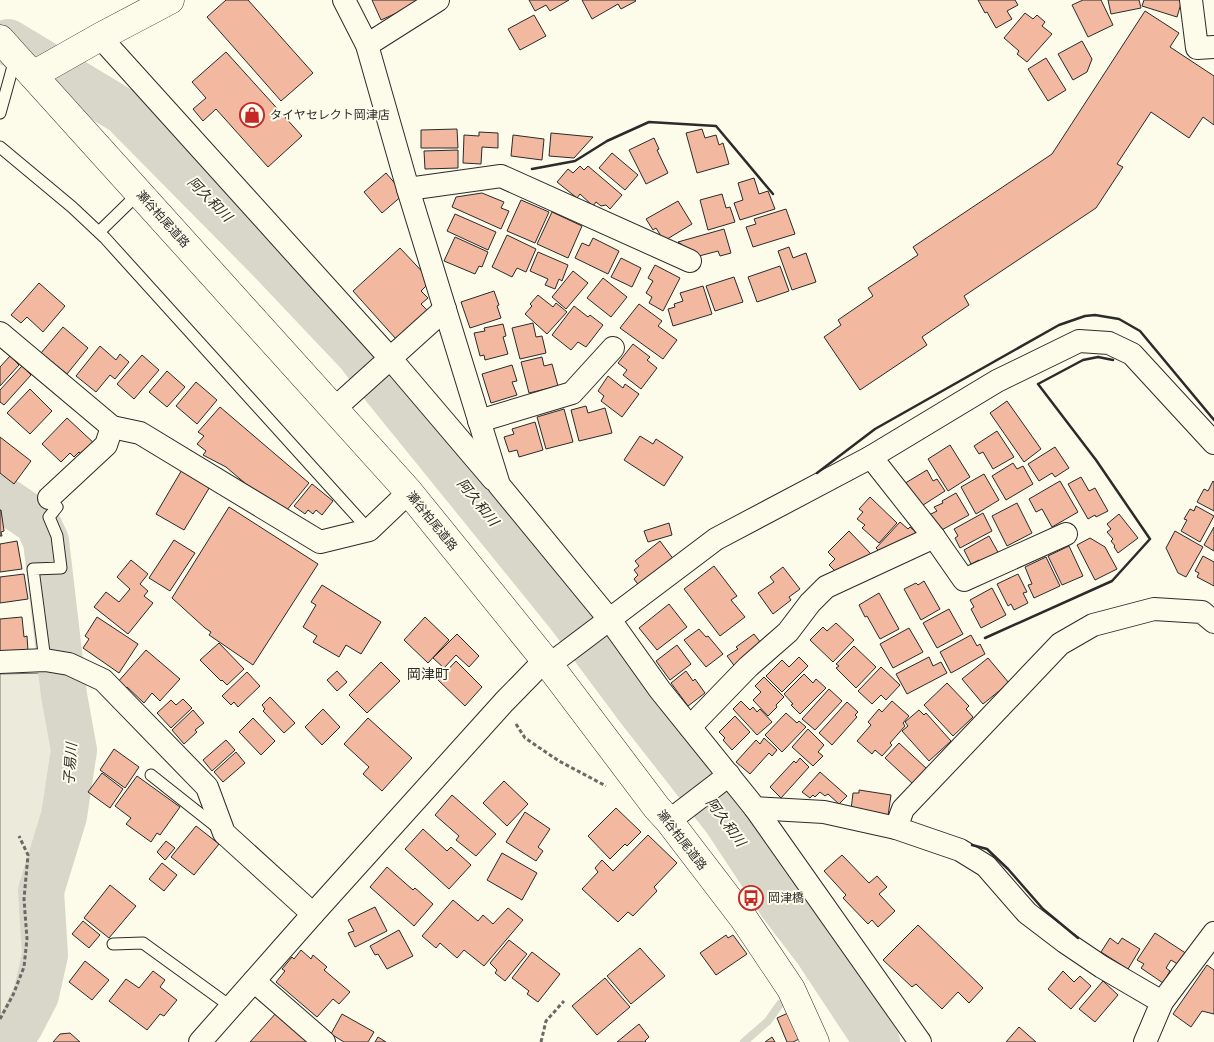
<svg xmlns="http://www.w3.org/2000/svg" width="1214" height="1042" viewBox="0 0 1214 1042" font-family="'Playfair Display','Noto Sans JP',serif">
	<rect width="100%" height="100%" fill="#fdfbea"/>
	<path fill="#ecebdb" stroke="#74746e" d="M47 673 57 709 65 745 61 782 52 820 32 891 36 971 16 1018 0 1042V674Z"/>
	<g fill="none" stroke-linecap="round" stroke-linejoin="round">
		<path stroke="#d8d7c9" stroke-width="8" d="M744 1042 768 1021 780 1004"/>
		<g stroke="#d8d7c9" stroke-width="46">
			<path d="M8 42 124 112 271 261 359 354 385 388 569 615 639 709 726 820 782 905 817 951 877 1042"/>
			<path d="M0 497 37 522 46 541 64 695 74 750 64 816 41 891 45 955 36 995 21 1024 9 1042"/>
		</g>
	</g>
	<g fill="#f2b8a0" stroke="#2b2b2b">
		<path d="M226 0H248L313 73 281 101 207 17Z"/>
		<path d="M372 0H418L419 3 381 20Z"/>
		<path d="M529 0H569L550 11 546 5 535 11Z"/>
		<path d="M582 0H635L636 1 621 9 618 4 592 19Z"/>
		<path d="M978 0H1015L1018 5 1007 11 1012 19 996 28 987 12 985 13Z"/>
		<path d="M1083 0H1101L1113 25 1088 37 1072 5Z"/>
		<path d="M1108 0H1139L1141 8 1111 14Z"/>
		<path d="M1144 0H1182L1177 17 1142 6Z"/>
		<path d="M1145 11 1179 33 1170 47 1214 76V125L1203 117 1189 138 1151 112 1117 164 1123 167 1096 208 964 296 969 305 922 337 927 345 860 390 824 337 841 325 838 320 873 296 868 288 918 255 913 247 1052 154Z"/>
		<path d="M1025 13 1033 19 1037 15 1045 22 1042 26 1052 34 1027 62 1017 54 1019 51 1004 38Z"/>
		<path d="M534 15 546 36 520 50 508 29Z"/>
		<path d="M1082 41 1092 59 1087 72 1073 80 1058 54Z"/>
		<path d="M226 52 302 136 268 167 216 109 203 121 193 109 206 98 192 82Z"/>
		<path d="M1046 58 1066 90 1048 101 1028 69Z"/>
		<path d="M457 129 458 148H421V130Z"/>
		<path d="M702 129 705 138 716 135 719 145 723 143 729 164 697 173 686 133Z"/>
		<path d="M479 132 498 133V148L482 147 481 164 463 163 464 135 479 136Z"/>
		<path d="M551 133 593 137 574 158 549 156Z"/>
		<path d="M513 135 544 139 542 160 511 156Z"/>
		<path d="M654 138 659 149 657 150 668 173 646 184 629 150Z"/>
		<path d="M458 150V168L425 169 424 151Z"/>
		<path d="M612 153 638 175 625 190 599 168Z"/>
		<path d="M580 166 584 170 588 166 622 195 610 209 606 205 601 206 596 202 593 206 580 194 577 198 557 182 568 169 573 173Z"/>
		<path d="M386 173 404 194 382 213 364 192Z"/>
		<path d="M754 178 759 194 768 191 775 209 740 220 734 203 743 200 738 183Z"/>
		<path d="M482 193 504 202 501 208 509 211 501 229 452 207 456 197Z"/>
		<path d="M722 194 726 208 730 207 735 222 708 230 700 200Z"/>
		<path d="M521 200 549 212 535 243 507 231Z"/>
		<path d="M678 201 692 224 664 241 656 228 653 230 646 219Z"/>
		<path d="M786 209 795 234 753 247 746 227 756 224 754 219Z"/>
		<path d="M552 212 582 226 568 258 537 244Z"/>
		<path d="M455 214 496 232 488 250 447 231Z"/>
		<path d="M724 229 731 253 720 256 718 251 699 256 678 242Z"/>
		<path d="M507 235 536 249 526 272 517 268 512 277 492 267Z"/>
		<path d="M455 237 488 252 482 267 479 266 475 274 444 261Z"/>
		<path d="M593 238 619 251 608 274 575 258 582 243 589 246Z"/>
		<path d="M789 247 793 258 806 253 816 282 792 290 778 251Z"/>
		<path d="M400 248 431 281 421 291 428 298 421 304 428 311 396 339 353 291Z"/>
		<path d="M538 252 568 265 562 281 559 279 555 289 545 285 548 279 530 271Z"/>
		<path d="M621 258 641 268 632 287 611 277Z"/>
		<path d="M655 265 680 278 663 311 649 303 652 297 646 293 653 281 648 278Z"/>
		<path d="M780 266 789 291 757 302 748 277Z"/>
		<path d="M573 271 588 283 566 309 552 297Z"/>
		<path d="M734 277 743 302 715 311 706 286Z"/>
		<path d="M603 278 627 297 611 317 587 298Z"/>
		<path d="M39 283 65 306 43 332 27 317 21 323 11 315Z"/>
		<path d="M703 286 712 314 673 326 668 309 675 307 674 304 683 301 680 293Z"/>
		<path d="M494 291 499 305 497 306 501 318 470 328 461 302Z"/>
		<path d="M538 295 553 307 556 303 567 312 547 334 525 314 532 306 530 304Z"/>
		<path d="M639 304 662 321 658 326 677 340 663 359 620 328Z"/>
		<path d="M574 306 588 317 590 315 603 325 586 347 578 342 571 350 552 335Z"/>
		<path d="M533 323 536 337 542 336 546 353 520 359 512 328Z"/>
		<path d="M503 324 506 336 503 337 508 354 485 360 484 355 480 356 474 333 485 331 484 328Z"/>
		<path d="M63 327 88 348 67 374 41 353Z"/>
		<path d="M633 344 650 357 647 360 657 368 641 389 623 375 627 370 618 363Z"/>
		<path d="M100 346 116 360 120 354 129 362 115 379 110 375 96 392 76 376Z"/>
		<path d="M142 355 159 370 134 399 117 384Z"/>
		<path d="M10 356 19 365 0 386V367Z"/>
		<path d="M542 357 544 366 552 364 558 386 529 393 521 362Z"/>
		<path d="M512 365 517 381 512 382 517 395 491 403 482 374Z"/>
		<path d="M22 366 31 375 4 405 0 402V390Z"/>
		<path d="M167 371 185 387 167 407 149 392Z"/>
		<path d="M608 376 623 388 625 384 639 394 622 417 601 401 604 396 598 391Z"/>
		<path d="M196 382 217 400 197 424 176 406Z"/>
		<path d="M30 389 52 411 30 434 7 413Z"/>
		<path d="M1007 401 1041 449 1024 462 990 413Z"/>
		<path d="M586 406 588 413 605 408 612 433 579 441 571 410Z"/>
		<path d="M220 407 309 483 286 511 246 484 226 467 203 455 206 451 197 444 204 436 198 432Z"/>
		<path d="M564 409 573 442 546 449 537 417Z"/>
		<path d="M67 418 97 446 86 458 79 452 74 457 70 453 61 462 42 444Z"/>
		<path d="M535 422 543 450 519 457 517 450 509 452 504 437 514 434 512 429Z"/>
		<path d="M997 431 1014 457 993 469 983 452 979 454 974 446Z"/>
		<path d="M640 436 653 444 656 439 683 457 664 486 624 460Z"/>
		<path d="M0 437 31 461 14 484 0 473Z"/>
		<path d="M950 445 970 477 948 491 928 459Z"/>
		<path d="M1055 447 1069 468 1055 477 1052 473 1039 481 1028 464Z"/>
		<path d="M1013 463 1017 469 1023 466 1033 484 1006 500 992 476Z"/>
		<path d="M183 468 211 485 184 530 156 514Z"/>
		<path d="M927 470 933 481 937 479 945 491 920 507 902 485Z"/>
		<path d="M984 474 999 500 976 514 961 487Z"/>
		<path d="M1081 477 1089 491 1095 488 1108 511 1096 517 1095 515 1088 519 1068 484Z"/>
		<path d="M1060 481 1078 512 1052 527 1042 509 1036 512 1029 499Z"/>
		<path d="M1213 481 1214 482V511L1197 502 1204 489 1208 491Z"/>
		<path d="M312 484 333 501 322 515 316 510 313 514 308 510 305 514 294 506Z"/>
		<path d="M956 493 969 515 938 532 929 515 937 511 934 507 943 503 942 501Z"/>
		<path d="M870 497 897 523 879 543 862 528 865 525 857 519 863 512 859 509Z"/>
		<path d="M1017 503 1032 533 1007 546 992 516Z"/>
		<path d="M1196 506 1214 516 1200 542 1181 531 1187 520 1184 519 1190 509 1194 511Z"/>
		<path d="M229 507 318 564 253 665 209 635 211 632 205 628 172 598Z"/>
		<path d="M0 510H1L4 531 1 532 2 536H0Z"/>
		<path d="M983 513 992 531 960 548 955 538 958 536 954 529Z"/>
		<path d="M1119 514 1138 538 1118 553 1114 547 1115 546 1111 541 1113 539 1107 532 1111 529 1107 524Z"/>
		<path d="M900 522 908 529 910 527 917 533 886 558 876 548Z"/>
		<path d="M669 523 672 535 648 542 644 531Z"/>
		<path d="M1214 527V551L1204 545Z"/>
		<path d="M849 531 871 554 838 574 829 565 835 559 828 552Z"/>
		<path d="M1175 531 1203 547 1186 577 1178 573 1166 548Z"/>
		<path d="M989 536 999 554 981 564 979 560 971 564 964 550Z"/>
		<path d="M1090 538 1105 547 1117 569 1095 580 1077 545Z"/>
		<path d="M174 540 195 553 170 591 149 578Z"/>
		<path d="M17 541 22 569 0 572V544Z"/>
		<path d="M660 541 674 560 640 587 634 579 638 575 634 570 639 566 635 561Z"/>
		<path d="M1069 546 1083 576 1062 585 1048 556Z"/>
		<path d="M1203 556 1214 562V586L1197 577 1199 573 1195 571Z"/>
		<path d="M1046 557 1060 586 1034 598 1028 585 1032 584 1025 567Z"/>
		<path d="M131 560 148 574 140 584 148 591 144 596 153 603 128 634 94 607 106 592 119 602 130 589 117 577Z"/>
		<path d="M714 566 737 596 731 600 745 617 720 636 684 589Z"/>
		<path d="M783 567 800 589 789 597 791 600 773 614 758 593 774 582 770 577Z"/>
		<path d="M24 574 28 599 0 603V577Z"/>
		<path d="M1018 574 1027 592 1023 593 1028 603 1014 610 1011 604 1008 606 997 584Z"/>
		<path d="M924 581 940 609 921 620 904 589 916 583 918 585Z"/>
		<path d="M322 585 381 622 361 654 346 645 339 657 313 642 317 636 303 627 316 605 311 602Z"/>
		<path d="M992 588 1006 615 981 628 971 609 974 607 970 600Z"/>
		<path d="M879 593 899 629 880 639 867 616 865 617 859 605Z"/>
		<path d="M669 604 687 627 657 650 639 628Z"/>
		<path d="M949 609 963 634 937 648 923 623Z"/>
		<path d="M22 617 24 637 27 636 28 651 0 654V619Z"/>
		<path d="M97 617 138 644 119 673 83 648 89 639 85 636Z"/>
		<path d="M425 617 449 640 428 663 404 640Z"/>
		<path d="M836 623 854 640 833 662 810 640 823 627 827 631Z"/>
		<path d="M909 628 923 652 893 668 880 644Z"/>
		<path d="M699 629 706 637 708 636 723 654 706 667 684 640Z"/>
		<path d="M457 634 479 656 469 667 456 655 444 668 433 658Z"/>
		<path d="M754 634 764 647 736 668 727 656 738 649 736 647Z"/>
		<path d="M971 635 977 646 980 644 985 654 951 673 940 652Z"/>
		<path d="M219 643 244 669 227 685 222 680 221 681 200 660Z"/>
		<path d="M677 645 691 664 670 680 656 661Z"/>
		<path d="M854 646 876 667 856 688 836 668 839 666 836 664Z"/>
		<path d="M146 650 180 679 160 701 152 693 144 703 127 687 125 690 117 683Z"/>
		<path d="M799 657 808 666 782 692 766 676 782 660 789 667Z"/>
		<path d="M929 657 933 666 941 662 947 673 907 694 896 674Z"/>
		<path d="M988 658 1009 683 983 704 962 679Z"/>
		<path d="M456 661 482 687 465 706 438 680Z"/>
		<path d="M381 662 400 681 367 713 349 695Z"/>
		<path d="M881 667 900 685 886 700 881 695 872 704 858 691Z"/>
		<path d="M337 671 347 682 337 691 327 680Z"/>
		<path d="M686 671 693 681 695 679 705 693 688 706 671 683Z"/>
		<path d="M247 672 260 686 238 707 234 702 231 705 222 696Z"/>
		<path d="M804 674 813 683 816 679 826 688 800 714 791 705 793 704 784 694Z"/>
		<path d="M764 677 784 697 776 705 777 707 768 716 753 700 761 692 755 686Z"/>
		<path d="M947 683 969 706 966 709 973 717 953 736 924 705Z"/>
		<path d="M829 689 842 701 815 730 802 719Z"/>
		<path d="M270 697 295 723 284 733 263 711 265 709 262 705Z"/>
		<path d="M183 699 192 708 171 728 157 713 171 700 176 705Z"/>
		<path d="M741 701 750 710 753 707 757 712 760 709 772 722 757 735 733 709Z"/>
		<path d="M892 701 909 716 903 723 905 726 890 743 892 745 882 756 875 750 872 754 857 741 871 725 868 722 879 709 882 712Z"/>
		<path d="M847 702 858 712 855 715 857 717 832 745 819 733Z"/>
		<path d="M323 709 340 727 322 745 305 727Z"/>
		<path d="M193 710 204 723 195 730 197 732 184 744 172 730Z"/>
		<path d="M919 710 924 715 926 713 951 741 929 761 902 731 908 726 905 722Z"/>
		<path d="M786 713 797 723 799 721 806 727 782 752 765 735Z"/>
		<path d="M735 716 750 732 732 750 723 740 725 738 719 732Z"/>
		<path d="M253 718 275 741 261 755 239 732Z"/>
		<path d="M368 718 412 758 382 791 363 774 369 767 344 744Z"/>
		<path d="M808 729 824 745 818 752 823 756 813 766 792 747Z"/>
		<path d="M764 738 777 750 772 756 769 753 750 774 736 762 756 740 760 744Z"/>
		<path d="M226 740 235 750 212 771 203 760Z"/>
		<path d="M899 743 927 769 913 784 885 758Z"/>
		<path d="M114 749 139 767 125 788 100 770Z"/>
		<path d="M236 752 245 763 223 782 214 772Z"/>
		<path d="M800 758 809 767 781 798 770 787 794 761 796 763Z"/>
		<path d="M820 772 847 796 839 804 828 794 825 796 820 792 815 797 813 795 810 798 802 792Z"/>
		<path d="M102 773 123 789 110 808 88 792Z"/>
		<path d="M137 776 180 807 160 835 157 833 151 842 126 824 131 818 115 806Z"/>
		<path d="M504 781 528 804 507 826 483 803Z"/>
		<path d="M859 790 891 795 888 816 851 810 853 793H859Z"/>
		<path d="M452 795 496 834 476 856 456 840 459 836 435 815Z"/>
		<path d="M616 808 641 832 627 846 625 844 610 859 588 836Z"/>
		<path d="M525 812 550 829 538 847 543 851 536 861 506 842Z"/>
		<path d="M196 826 219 844 194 875 171 857Z"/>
		<path d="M423 829 447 851 451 847 471 865 449 889 405 849Z"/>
		<path d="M648 835 677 863 654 887 657 891 633 916 628 912 618 922 582 889 598 872 595 868 602 860 613 871Z"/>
		<path d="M166 841 175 848 165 860 157 852Z"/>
		<path d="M502 853 537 873 522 900 487 880Z"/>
		<path d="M842 855 869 883 877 876 887 887 879 894 895 911 878 927 872 920 868 924 843 898 846 895 824 871Z"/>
		<path d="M162 863 177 875 164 891 149 879Z"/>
		<path d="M387 867 413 890 415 888 433 904 414 926 370 887Z"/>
		<path d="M110 885 136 906 109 938 84 918Z"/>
		<path d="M453 900 478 921 483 915 493 924 508 908 523 920 484 966 464 950 457 958 440 943 436 948 422 936Z"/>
		<path d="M375 907 387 931 355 947 348 933 354 931 348 920Z"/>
		<path d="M83 921 100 935 89 948 72 934Z"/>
		<path d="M918 925 983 988 969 1003 958 992 942 1009 916 984 912 987 883 960Z"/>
		<path d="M399 930 413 956 387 969 378 954 375 955 370 946Z"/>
		<path d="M1155 933 1187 954 1179 965 1171 960 1166 968 1170 971 1163 983 1141 968 1144 964 1137 960Z"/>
		<path d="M726 935 728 938 733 935 747 954 716 975 700 953Z"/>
		<path d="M1110 938 1118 944 1122 938 1140 949 1128 969 1101 952Z"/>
		<path d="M509 940 527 954 505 981 495 973 497 970 490 963Z"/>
		<path d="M640 948 665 976 631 1004 607 976Z"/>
		<path d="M301 950 311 959 313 955 327 967 324 970 350 992 339 1004 333 999 317 1017 276 982 285 971 282 969 292 957 294 959Z"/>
		<path d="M532 952 560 974 538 1002 527 994 529 991 512 978Z"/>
		<path d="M85 961 109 980 92 1000 69 982Z"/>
		<path d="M1207 965 1214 970V1014L1202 1011 1191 1027 1173 1014Z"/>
		<path d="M153 971 165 980 160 987 177 1000 164 1016 160 1014 147 1030 109 1001 126 979 139 988Z"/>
		<path d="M1063 971 1074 982 1080 976 1091 986 1071 1009 1048 989Z"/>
		<path d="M605 978 630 1007 597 1035 572 1006Z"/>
		<path d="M1103 981 1118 995 1095 1022 1079 1009Z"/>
		<path d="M277 1012 310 1042H250Z"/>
		<path d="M788 1013 799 1039 793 1042H787L777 1018Z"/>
		<path d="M342 1014 374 1032 368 1042H344L331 1034Z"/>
		<path d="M639 1024 649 1037 645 1041 646 1042H617Z"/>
		<path d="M1019 1027 1036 1042H1006Z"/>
		<path d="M70 1033 80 1042H53L60 1034Z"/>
		<path d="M378 1037 386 1042H375Z"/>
		<path d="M772 1037 775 1042H765Z"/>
	</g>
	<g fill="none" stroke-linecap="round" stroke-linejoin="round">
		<defs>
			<g id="service">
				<path d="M0 113 15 59"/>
				<path d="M0 147 72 207 105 238 369 530"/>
				<path d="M99 232 139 193"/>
				<path d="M45 660 33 569 61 568 57 536 49 517 57 507 49 498"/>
				<path d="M151 775 218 828"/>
				<path d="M113 944 143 943 230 1006"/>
			</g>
			<g id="minor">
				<path d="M344 0 367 45 408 189 499 485 610 620 660 690 755 808 824 812 896 828 960 850 986 866 1027 913 1065 942 1102 967 1162 1002"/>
				<path d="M1191 0 1197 48 1214 47"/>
				<path d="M100 37 390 358 493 479"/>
				<path d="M367 45 438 0"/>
				<path d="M408 189 501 176 690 261"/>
				<path d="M0 333 112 427 140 433 320 542 369 530 409 492"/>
				<path d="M334 409 445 309"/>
				<path d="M479 421 572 393 613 348"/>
				<path d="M49 498 106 445 112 427"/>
				<path d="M934 537 964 580 1066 534"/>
				<path d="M0 662 45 660 69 664 103 680 207 787 224 833 313 914"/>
				<path d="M549 665 716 539 871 457 997 381 1079 341 1109 343 1132 354 1214 443"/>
				<path d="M690 727 748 667 788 632 810 603 826 587 934 537 871 457"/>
				<path d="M755 808 920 1042"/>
				<path d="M669 821 729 775"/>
				<path d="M896 828 903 809 1060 644 1093 625 1154 609 1202 612 1214 622"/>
				<path d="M254 981 324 1042"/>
				<path d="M200 1042 313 914 504 702 545 660"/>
				<path d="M1145 1042 1162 1002 1214 933"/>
			</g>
			<path id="tertiary" d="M33 75 100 37 170 0"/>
			<path id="secondary" d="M0 39 409 492 549 665 657 808 669 821 744 919 791 989 815 1042"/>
		</defs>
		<use href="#service" stroke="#2b2b2b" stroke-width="13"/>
		<use href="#minor" stroke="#2b2b2b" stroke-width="24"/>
		<use href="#tertiary" stroke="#2b2b2b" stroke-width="29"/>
		<use href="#secondary" stroke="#2b2b2b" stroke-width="29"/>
		<g stroke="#6a6964" stroke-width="3" stroke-dasharray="4 2.5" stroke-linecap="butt">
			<path d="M516 724 525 738 559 761 606 786"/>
			<path d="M0 1019 13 995 24 967 27 939 24 899 28 855 19 836"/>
			<path d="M541 1042 546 1021 564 1001"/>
		</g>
		<use href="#service" stroke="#fdfbea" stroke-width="11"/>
		<use href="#minor" stroke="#fdfbea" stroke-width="22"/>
		<use href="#tertiary" stroke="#fdfbea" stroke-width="28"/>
		<use href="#secondary" stroke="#fdfbea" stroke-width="28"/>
		<g stroke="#2b2b2b" stroke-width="2.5">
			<path d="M532 169 575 161 607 141 649 122 716 126 773 194"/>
			<path d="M817 473 875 429 1059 325 1085 316 1095 315 1119 319 1140 331 1214 420"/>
			<path d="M985 638 1112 581 1150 539 1096 460 1038 384 1083 360 1098 357 1113 360"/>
			<path d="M972 845 987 849 1008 869 1043 909 1078 938"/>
		</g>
	</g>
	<defs>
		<symbol id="shop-ring" viewBox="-11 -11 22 22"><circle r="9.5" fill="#fdfbea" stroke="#c62828" stroke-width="1.5"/><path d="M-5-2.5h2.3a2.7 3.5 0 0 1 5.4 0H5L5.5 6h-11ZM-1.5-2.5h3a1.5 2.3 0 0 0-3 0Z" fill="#c62828"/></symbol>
		<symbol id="bus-ring" viewBox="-11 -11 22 22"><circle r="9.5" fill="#fdfbea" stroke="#c62828" stroke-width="1.5"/><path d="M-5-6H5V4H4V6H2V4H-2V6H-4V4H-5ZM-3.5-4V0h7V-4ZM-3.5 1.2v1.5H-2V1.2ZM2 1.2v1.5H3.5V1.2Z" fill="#c62828"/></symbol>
	</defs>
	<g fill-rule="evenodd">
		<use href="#shop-ring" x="238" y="101" width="28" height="28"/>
		<use href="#bus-ring" x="737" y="884" width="28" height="28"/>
	</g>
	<g text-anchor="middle" stroke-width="4" stroke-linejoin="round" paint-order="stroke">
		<g font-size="12" fill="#2b2b2b" stroke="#fdfbea" text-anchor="start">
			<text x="270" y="119">タイヤセレクト岡津店</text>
			<text x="768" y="902">岡津橋</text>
		</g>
		<g font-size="12" fill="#2b2b2b" stroke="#fdfbea">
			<text transform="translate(163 219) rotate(48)" y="4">瀬谷柏尾道路</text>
			<text transform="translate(432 521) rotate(51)" y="4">瀬谷柏尾道路</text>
			<text transform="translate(682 840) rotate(52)" y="4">瀬谷柏尾道路</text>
		</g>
		<g font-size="14" font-style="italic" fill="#2b2b2b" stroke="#fdfbea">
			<text transform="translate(210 199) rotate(45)" y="5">阿久和川</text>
			<text transform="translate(478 502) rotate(51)" y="5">阿久和川</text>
			<text transform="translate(70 764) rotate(-86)" y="5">子易川</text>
			<text transform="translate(726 822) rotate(54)" y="5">阿久和川</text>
		</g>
		<g font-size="14" fill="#2b2b2b" stroke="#fdfbea">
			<text x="428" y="679">岡津町</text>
		</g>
	</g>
</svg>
